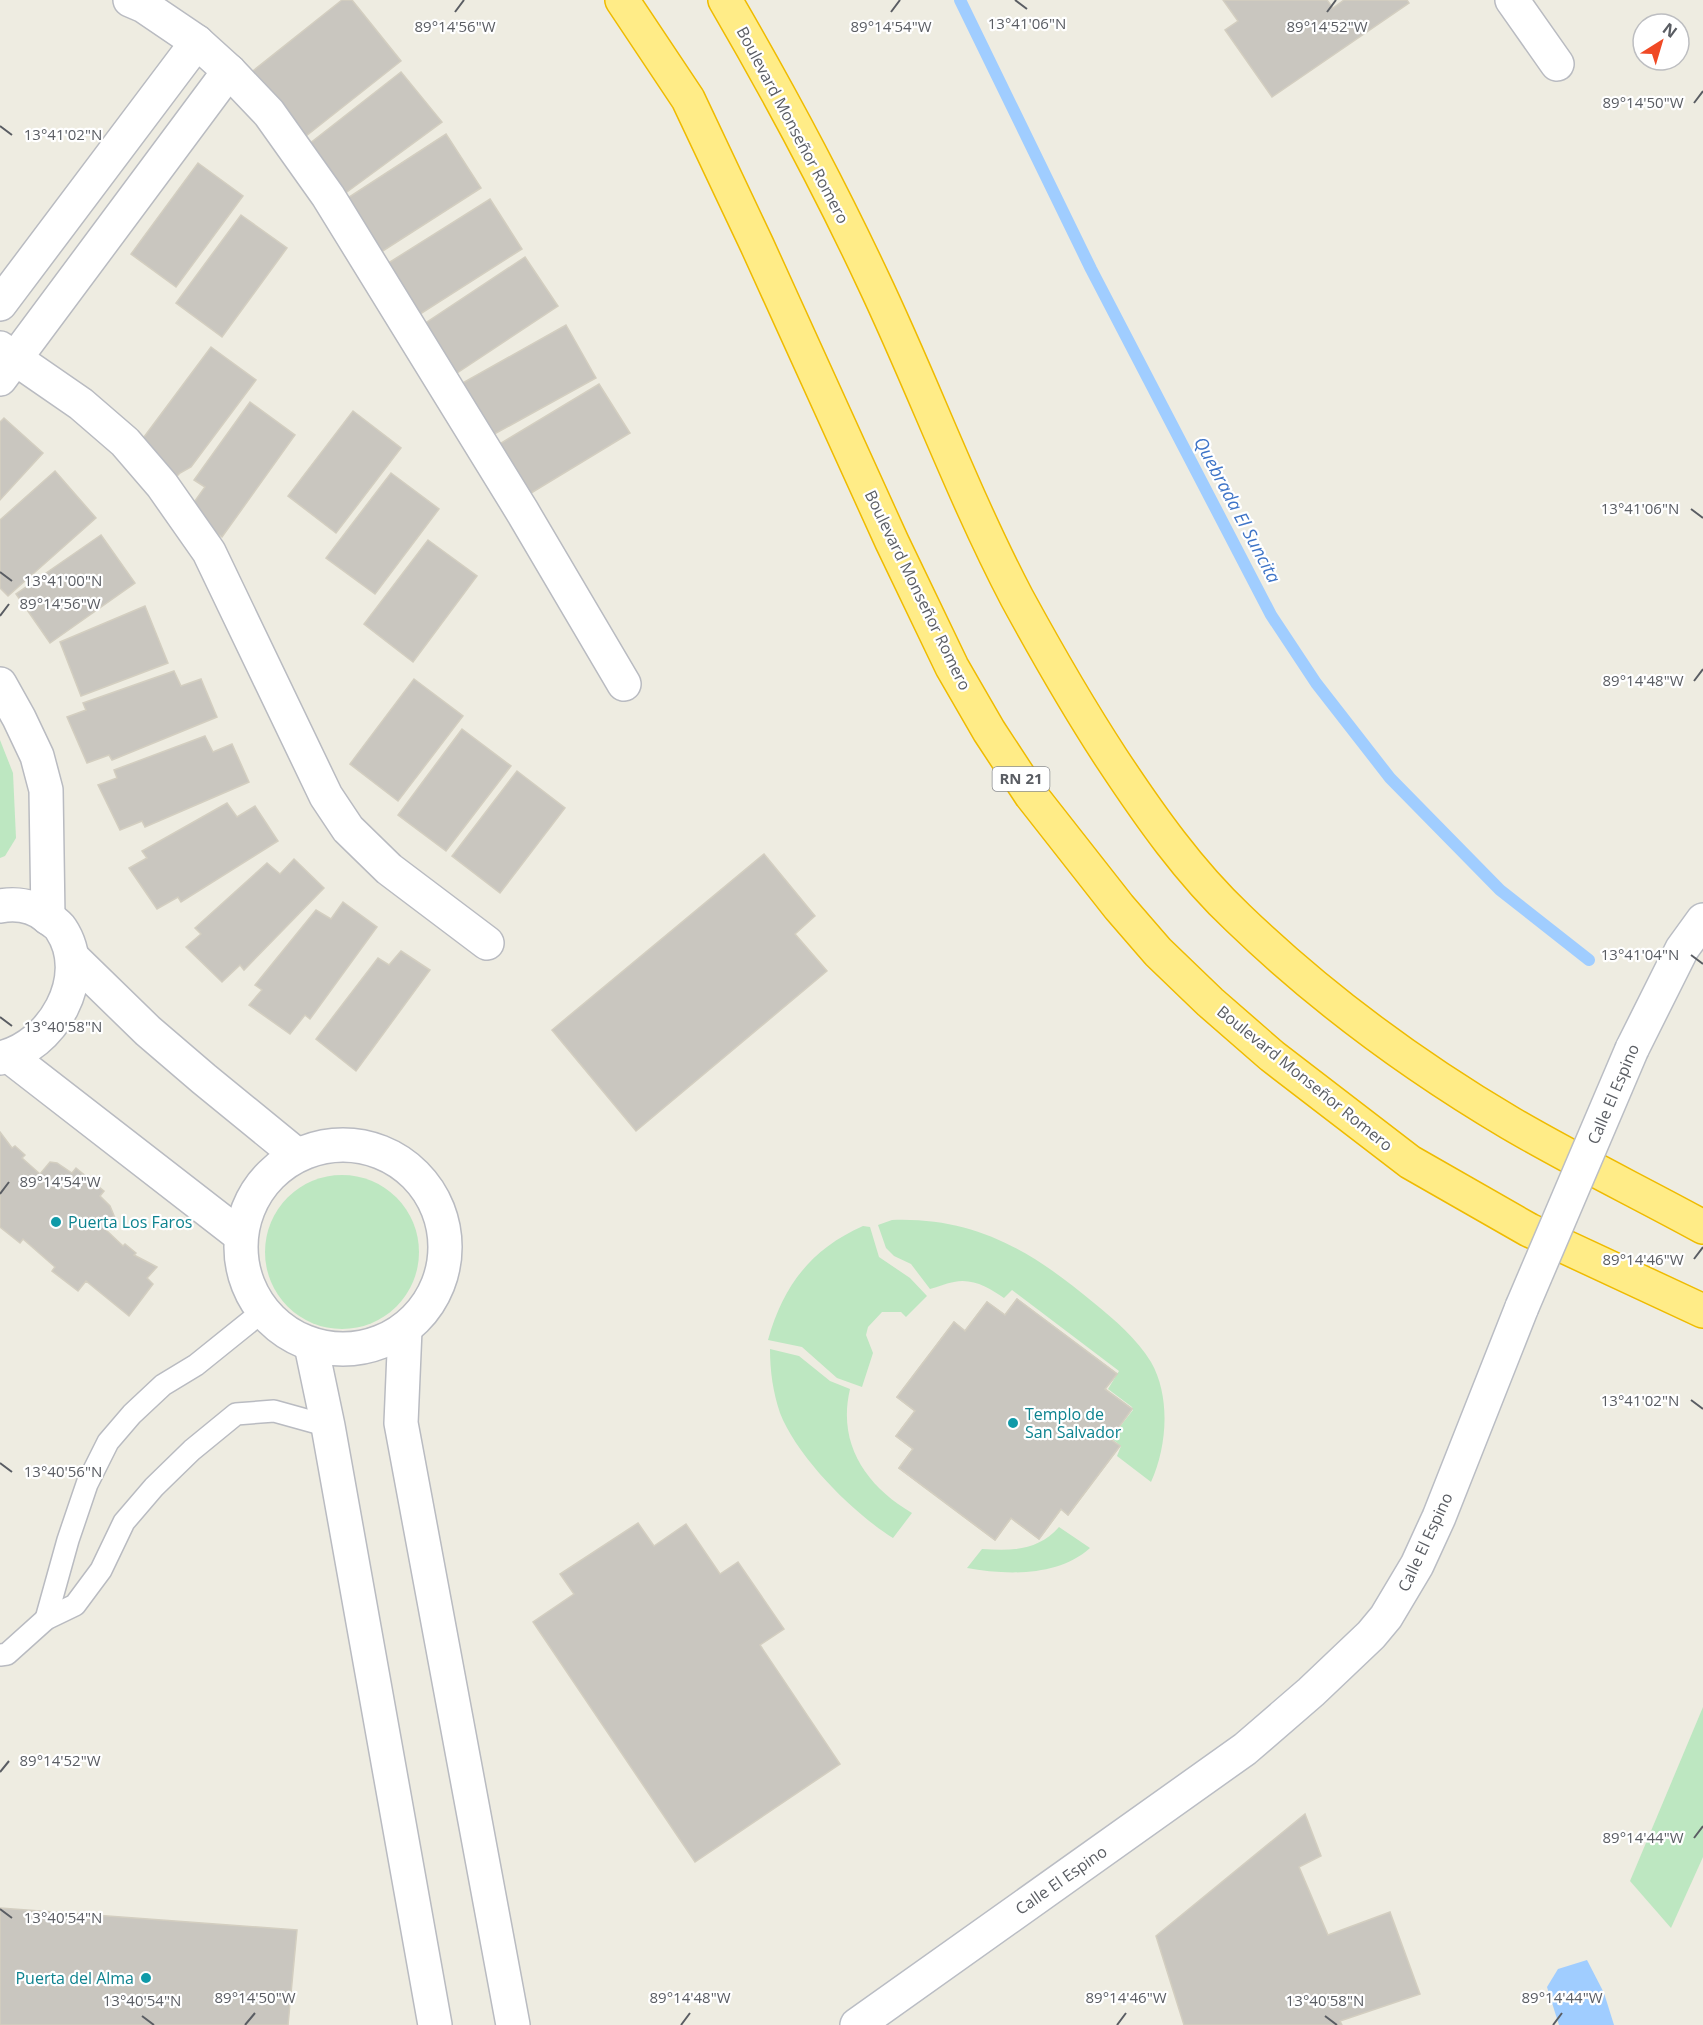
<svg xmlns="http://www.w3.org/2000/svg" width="1703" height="2025" viewBox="0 0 1703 2025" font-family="'Open Sans',sans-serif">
	<rect width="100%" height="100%" fill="#eeece1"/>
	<g fill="#bde7c1">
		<path d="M0 740 13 773 16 838 5 856 0 858Z"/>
		<circle cx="342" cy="1252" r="77"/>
		<path d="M892 1220C975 1217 1032 1251 1094 1303 1115 1320 1137 1339 1151 1362 1171 1397 1167 1447 1151 1482L1117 1456 1121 1446 1111 1438 1133 1410 1132 1407 1108 1389 1119 1371 1012 1290 1004 1298C989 1288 973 1278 954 1282 946 1283 938 1287 930 1289L911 1264 894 1256 886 1248 878 1225Z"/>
		<path d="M863 1226 870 1227 879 1257 910 1278 927 1296 906 1317 901 1312H882L868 1327 866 1335 873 1353 862 1387 837 1378 802 1347 768 1340C783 1286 811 1249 863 1226Z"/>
		<path d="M770 1349 799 1356 830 1381 850 1389C837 1444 866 1486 912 1513L893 1538C853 1513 797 1457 780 1413 773 1392 770 1371 770 1349Z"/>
		<path d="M1059 1527 1090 1548C1058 1577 1006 1575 967 1568L982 1549C1011 1551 1038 1551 1059 1527Z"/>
		<path d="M1703 1707V1857L1671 1928 1630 1881Z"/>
	</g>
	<path fill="#a0cdff" d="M1587 1960 1604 1993 1614 2025H1559L1547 1987 1558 1969Z"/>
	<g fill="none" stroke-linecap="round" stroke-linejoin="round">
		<path stroke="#a0cdff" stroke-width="12" d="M960 0 1091 269 1271 615 1316 683 1390 778 1500 890 1589 960"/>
	</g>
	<g fill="#c9c6bf" stroke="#d3cec0" stroke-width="1.5">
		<path d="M342 0H352L401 61 301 140 249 74Z"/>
		<path d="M1223 0H1327L1333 8 1344 0H1407L1409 3 1272 97 1225 30 1238 21Z"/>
		<path d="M401 72 442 122 336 200 304 148Z"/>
		<path d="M446 134 481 188 375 256 340 203Z"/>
		<path d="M198 163 243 196 176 287 131 254Z"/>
		<path d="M490 199 522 249 414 318 382 267Z"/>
		<path d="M241 215 287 248 222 337 176 303Z"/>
		<path d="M525 257 558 306 451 377 418 328Z"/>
		<path d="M566 325 596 378 489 437 459 385Z"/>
		<path d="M211 347 256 380 191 467 180 473 172 481 141 441Z"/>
		<path d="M599 384 630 433 523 498 493 448Z"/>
		<path d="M250 402 295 435 222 537 187 512 205 487 194 480Z"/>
		<path d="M353 411 401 448 336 533 288 496Z"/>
		<path d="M4 418 43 453 0 500V422Z"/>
		<path d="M55 471 96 518 8 596 0 588V520Z"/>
		<path d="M391 473 439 509 375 594 326 558Z"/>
		<path d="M101 535 135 583 50 643 16 594Z"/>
		<path d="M428 540 477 576 413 662 364 624Z"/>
		<path d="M145 606 168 663 81 696 60 642Z"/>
		<path d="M174 671 181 686 201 679 217 717 112 760 109 755 87 763 67 717 86 710 83 703Z"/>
		<path d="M414 679 463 716 398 801 350 764Z"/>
		<path d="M462 729 511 766 446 851 398 815Z"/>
		<path d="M205 736 213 752 232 744 249 782 145 827 142 821 120 830 98 785 117 778 114 770Z"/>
		<path d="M517 771 565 808 500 893 452 856Z"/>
		<path d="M227 803 237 817 255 806 278 841 181 902 178 897 157 909 129 868 147 858 142 851Z"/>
		<path d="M764 854 815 916 795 934 827 971 636 1131 552 1030Z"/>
		<path d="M294 859 324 888 244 970 240 965 222 982 186 947 201 934 195 928 267 863 280 874Z"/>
		<path d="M343 902 377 927 310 1019 305 1015 290 1034 249 1005 262 990 255 985 316 910 331 919Z"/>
		<path d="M401 951 430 970 356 1071 316 1039 378 958 389 965Z"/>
		<path d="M0 1132 12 1148 15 1146 25 1155 22 1158 40 1174 50 1162 57 1163 72 1173 76 1168 104 1191 100 1196 110 1206 115 1218 105 1229 123 1246 125 1244 136 1253 134 1255 157 1267 147 1278 153 1284 129 1316 86 1281 78 1291 52 1271 55 1267 23 1239 20 1243 0 1227Z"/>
		<path d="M1017 1299 1117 1374 1105 1389 1132 1409 1110 1439 1120 1446 1068 1515 1061 1509 1039 1539 1011 1518 995 1540 899 1468 913 1449 896 1436 915 1411 897 1397 954 1322 965 1331 987 1302 1005 1315Z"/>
		<path d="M1017 1299 1117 1374 1105 1389 1132 1409 1110 1439 1120 1446 1068 1515 1061 1509 1039 1539 1011 1518 995 1540 899 1468 913 1449 896 1436 915 1411 897 1397 954 1322 965 1331 987 1302 1005 1315Z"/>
		<path d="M638 1523 654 1546 686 1524 720 1574 738 1562 784 1629 760 1645 840 1764 695 1862 533 1622 574 1594 560 1574Z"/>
		<path d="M1305 1814 1321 1856 1299 1867 1328 1935 1390 1912 1420 1994 1340 2021 1342 2025H1184L1156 1936Z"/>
		<path d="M0 1908 297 1930 288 2025H0Z"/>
	</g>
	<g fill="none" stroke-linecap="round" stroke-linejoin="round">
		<defs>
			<g id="lane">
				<path d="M46 1619 68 1540 87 1484 108 1442 132 1414 163 1385 196 1365 263 1311"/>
				<path d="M0 1655 7 1654 46 1619 75 1605 101 1570 124 1522 154 1487 192 1450 236 1414 274 1411 328 1426"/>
			</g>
			<g id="street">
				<path d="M130 0 144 6 197 42 229 71 269 113 328 196 522 511 624 684"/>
				<path d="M1512 0 1557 64"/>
				<path d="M0 304 197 42"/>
				<path d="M0 348 81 404 125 442 162 485 209 552 326 796 348 829 389 869 487 943"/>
				<path d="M0 379 229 71"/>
				<path d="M0 684 19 718 37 756 46 790 48 918"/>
				<path d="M0 906C17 903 34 906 47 917 51 920 58 924 61 929 93 977 52 1047 0 1058"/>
				<path d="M72 957 148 1031 204 1079 297 1155"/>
				<path d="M9 1056 241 1236"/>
				<circle cx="343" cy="1247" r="102"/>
				<path d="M405 1329 401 1423 513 2025"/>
				<path d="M311 1345 328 1426 435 2025"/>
			</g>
			<g id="secondary">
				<path d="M1632 1049 1682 949 1703 920"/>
				<path d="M857 2025 1245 1749 1311 1692 1371 1635 1386 1617 1417 1565 1439 1517 1522 1307"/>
			</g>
			<g id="highway">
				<path d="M622 0 688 99 757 245 892 542 952 667 989 731 1031 795 1119 907 1158 952 1210 1002 1272 1056 1410 1162 1529 1230 1703 1311"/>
				<path d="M725 0C778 91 828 184 873 280 923 385 963 495 1017 598 1047 653 1078 707 1112 759 1149 815 1189 872 1238 918 1320 997 1412 1065 1510 1123 1573 1160 1639 1192 1703 1227"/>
			</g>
		</defs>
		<use href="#lane" stroke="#b9bbc1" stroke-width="24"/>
		<use href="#street" stroke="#b9bbc1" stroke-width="36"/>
		<use href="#secondary" stroke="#babdc4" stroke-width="36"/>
		<use href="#highway" stroke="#efbb00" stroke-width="36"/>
		<use href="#lane" stroke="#fff" stroke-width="21"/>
		<use href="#street" stroke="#fff" stroke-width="33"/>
		<use href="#secondary" stroke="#fff" stroke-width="33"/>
		<use href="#highway" stroke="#ffec87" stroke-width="33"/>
		<defs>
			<path id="secondary-bridge" d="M1522 1307 1632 1049"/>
		</defs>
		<use href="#secondary-bridge" stroke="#babdc4" stroke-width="36" stroke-linecap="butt"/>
		<use href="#secondary-bridge" stroke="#fff" stroke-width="33"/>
	</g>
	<path fill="none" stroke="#5a5d63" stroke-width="2" d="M1015 0 1027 9M455 12 464 0M891 12 900 0M1327 12 1336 0M1694 103 1703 91M0 126 12 135M1691 509 1703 518M0 572 12 581M0 616 9 604M1694 681 1703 669M1691 955 1703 964M0 1017 12 1026M0 1194 9 1182M1694 1259 1703 1247M1691 1400 1703 1409M0 1463 12 1472M0 1772 9 1761M1694 1838 1703 1826M0 1909 12 1918M142 2016 154 2025M1325 2016 1337 2025M245 2025 255 2013M681 2025 690 2013M1117 2025 1126 2013M1553 2025 1562 2013"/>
	<g fill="#0f9aa8" stroke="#fff" stroke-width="2">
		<circle cx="56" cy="1222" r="6"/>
		<circle cx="1013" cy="1423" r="6"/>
		<circle cx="146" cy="1978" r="6"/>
	</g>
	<g text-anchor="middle" stroke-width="4.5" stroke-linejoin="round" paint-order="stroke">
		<rect fill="#fff" stroke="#8c8e92" stroke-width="1.5" x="992.5" y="767" width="57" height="24" rx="4.5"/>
		<g font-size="15" font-weight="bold" fill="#5a5d63">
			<text x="1021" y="784">RN 21</text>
		</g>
		<g font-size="16" fill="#5a5d63" stroke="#fff">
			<text transform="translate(793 125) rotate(62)" y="6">Boulevard Monseñor Romero</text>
			<text transform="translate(918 590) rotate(64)" y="6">Boulevard Monseñor Romero</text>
			<text transform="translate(1305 1078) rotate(39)" y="6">Boulevard Monseñor Romero</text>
			<text transform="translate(1613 1094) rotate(-67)" y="6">Calle El Espino</text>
			<text transform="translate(1425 1542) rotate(-65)" y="6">Calle El Espino</text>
			<text transform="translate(1061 1880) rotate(-35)" y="6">Calle El Espino</text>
		</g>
		<g font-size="16" fill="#0d838f" stroke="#fff" text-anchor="start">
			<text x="68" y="1228">Puerta Los Faros</text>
			<text x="1025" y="1420">Templo de<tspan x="1025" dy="18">San Salvador</tspan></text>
			<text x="134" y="1984" text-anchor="end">Puerta del Alma</text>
		</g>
		<g font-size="18" font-style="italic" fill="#3e74c7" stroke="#fff">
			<text transform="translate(1237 510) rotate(62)" y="6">Quebrada El Suncita</text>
		</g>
	</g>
	<g font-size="15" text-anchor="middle" fill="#5a5d63" stroke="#fff" stroke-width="4.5" stroke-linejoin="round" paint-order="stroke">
		<text x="1027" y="29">13°41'06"N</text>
		<text x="455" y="32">89°14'56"W</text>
		<text x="891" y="32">89°14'54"W</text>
		<text x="1327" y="32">89°14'52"W</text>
		<text x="1643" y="108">89°14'50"W</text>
		<text x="63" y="140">13°41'02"N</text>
		<text x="1640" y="514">13°41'06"N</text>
		<text x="63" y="586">13°41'00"N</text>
		<text x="60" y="609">89°14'56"W</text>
		<text x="1643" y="686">89°14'48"W</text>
		<text x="1640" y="960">13°41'04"N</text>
		<text x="63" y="1032">13°40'58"N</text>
		<text x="60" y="1187">89°14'54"W</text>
		<text x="1643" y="1265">89°14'46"W</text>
		<text x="1640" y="1406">13°41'02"N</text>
		<text x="63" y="1477">13°40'56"N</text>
		<text x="60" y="1766">89°14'52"W</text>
		<text x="1643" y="1843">89°14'44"W</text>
		<text x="63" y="1923">13°40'54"N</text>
		<text x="255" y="2003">89°14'50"W</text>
		<text x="690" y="2003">89°14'48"W</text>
		<text x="1126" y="2003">89°14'46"W</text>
		<text x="1562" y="2003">89°14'44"W</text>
		<text x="142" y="2006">13°40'54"N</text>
		<text x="1325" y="2006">13°40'58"N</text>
	</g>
	<g transform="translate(1661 42) rotate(37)"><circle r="28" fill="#ffffff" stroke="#bdbec1" stroke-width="1.5"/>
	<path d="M0-4.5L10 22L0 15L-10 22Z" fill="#f04925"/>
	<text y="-9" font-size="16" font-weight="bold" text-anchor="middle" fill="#5a5d63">N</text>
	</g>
</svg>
